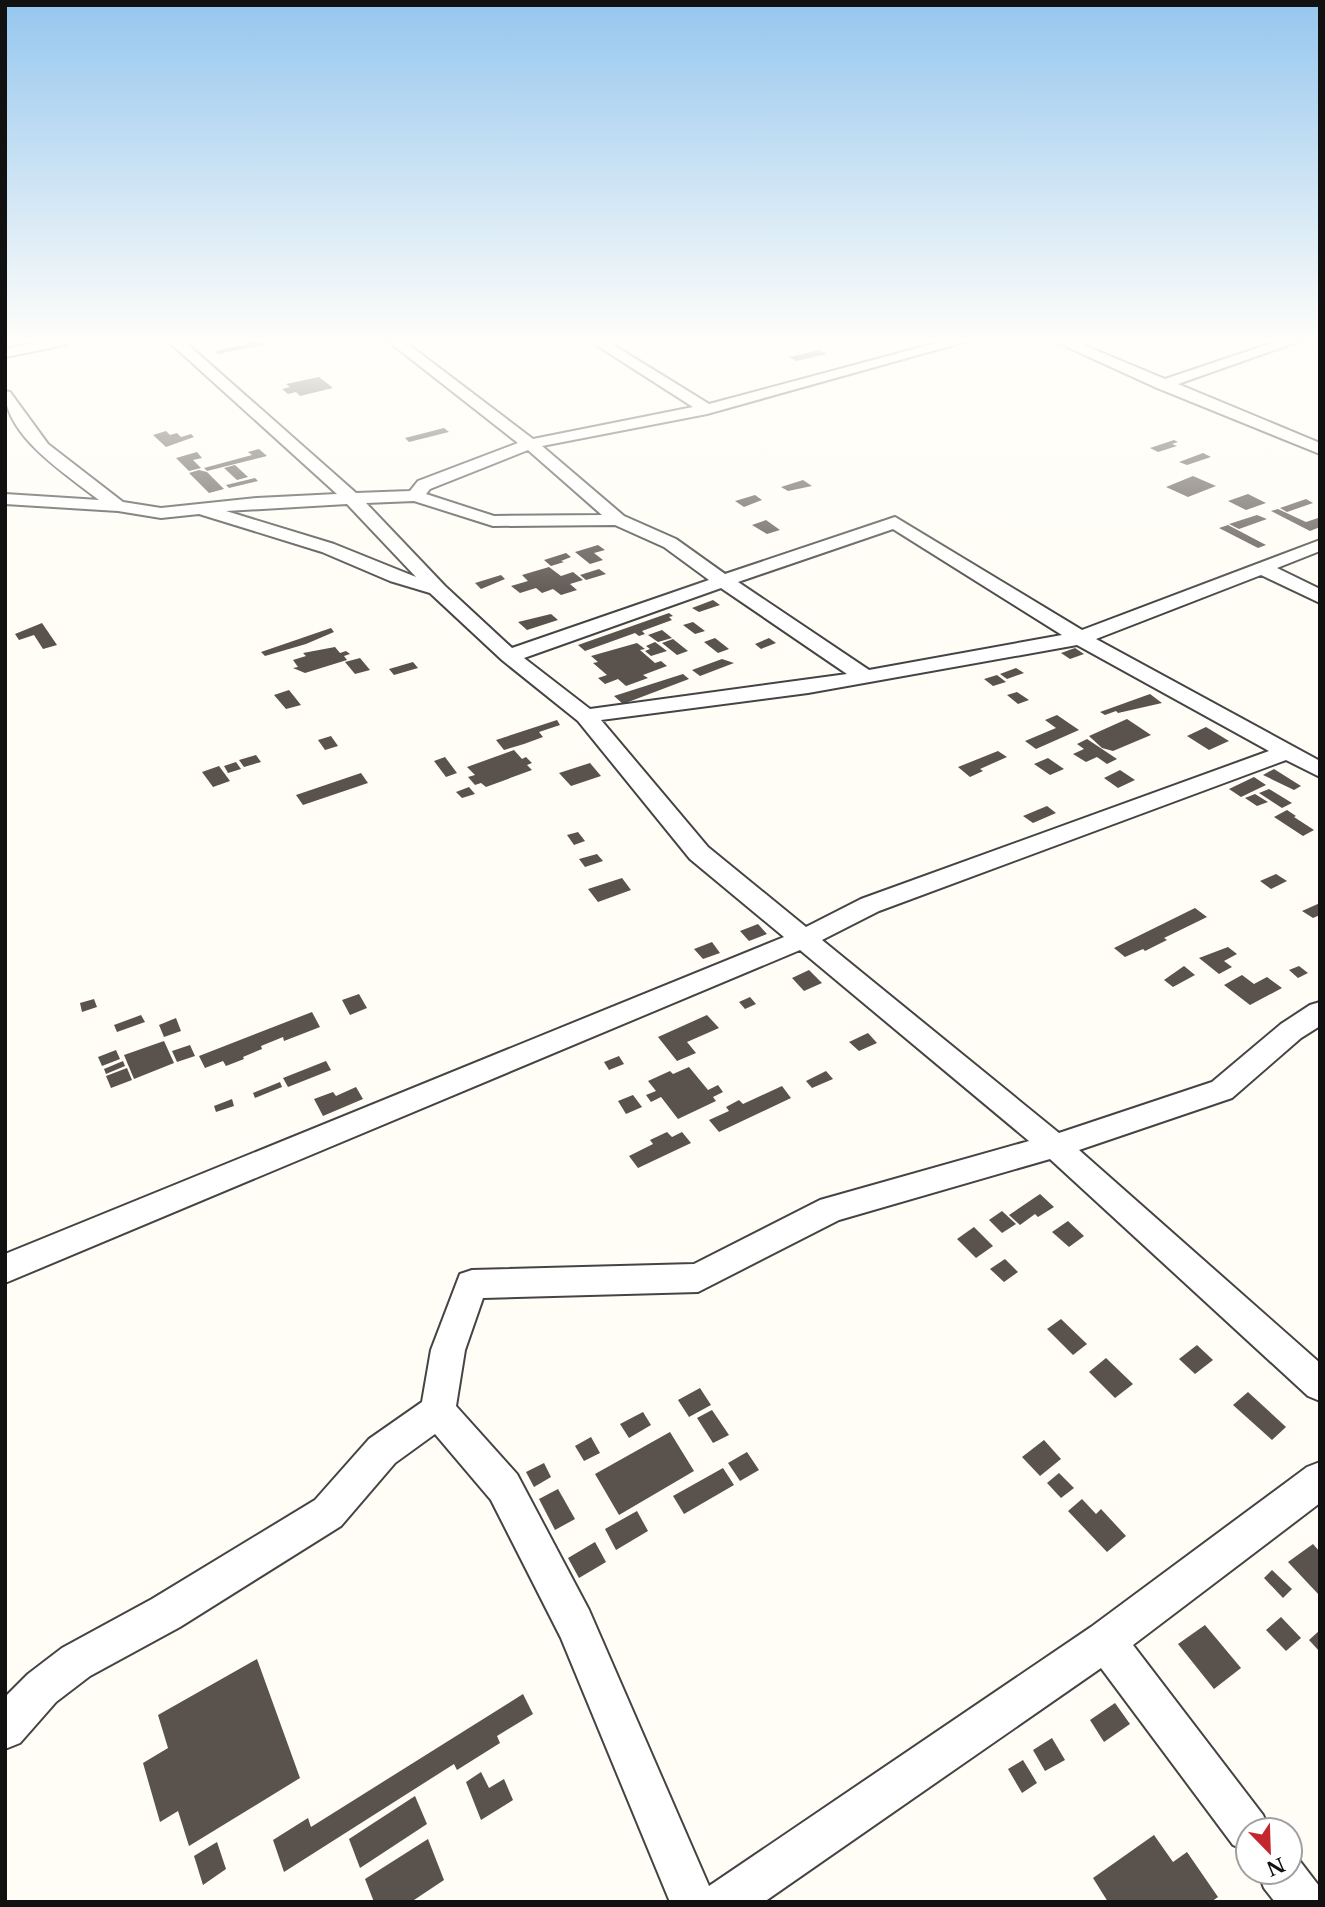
<svg xmlns="http://www.w3.org/2000/svg" width="1325" height="1907" viewBox="0 0 1325 1907" font-family="'Libre Baskerville',serif">
	<rect width="100%" height="100%" fill="#fffdf5"/>
	<g fill="#5a524d">
		<path d="M245 341 272 343 218 354 215 351 248 344Z"/>
		<path d="M819 350 827 354 796 361 789 357Z"/>
		<path d="M319 377 333 388 300 396 296 392 288 394 282 389 290 387 286 384Z"/>
		<path d="M444 428 449 432 409 442 405 438Z"/>
		<path d="M166 431 170 435 177 433 181 437 191 434 194 437 166 447 153 435Z"/>
		<path d="M1174 440 1178 442 1172 444 1177 446 1158 452 1150 448Z"/>
		<path d="M259 449 267 456 207 471 204 468 252 455 248 452Z"/>
		<path d="M197 452 202 458 193 460 201 468 189 471 176 458Z"/>
		<path d="M1203 453 1211 457 1187 465 1179 462Z"/>
		<path d="M235 465 248 477 237 480 224 468Z"/>
		<path d="M199 470 207 472 224 489 209 493 189 473Z"/>
		<path d="M1193 476 1216 486 1188 497 1166 487Z"/>
		<path d="M255 478 258 481 229 488 226 485Z"/>
		<path d="M803 480 812 486 788 491 781 487Z"/>
		<path d="M1248 494 1266 503 1246 510 1228 501Z"/>
		<path d="M755 495 762 500 744 507 735 501Z"/>
		<path d="M1306 499 1313 503 1287 512 1280 508Z"/>
		<path d="M1278 509 1306 522 1318 518 1320 527 1310 531 1271 511Z"/>
		<path d="M1257 515 1267 519 1239 529 1229 524Z"/>
		<path d="M766 520 780 530 767 534 752 525Z"/>
		<path d="M1228 525 1266 545 1258 548 1219 528Z"/>
		<path d="M598 545 605 550 594 553 603 560 590 564 575 552Z"/>
		<path d="M566 553 571 557 561 561 564 562 551 566 544 560Z"/>
		<path d="M549 567 561 576 573 572 583 580 570 584 577 590 561 595 553 589 542 593 536 588 520 593 511 586 528 581 522 575Z"/>
		<path d="M599 569 606 574 586 580 580 575Z"/>
		<path d="M501 575 505 579 481 589 475 583Z"/>
		<path d="M713 600 720 605 699 612 692 608Z"/>
		<path d="M669 613 673 616 669 617 672 620 642 631 645 634 639 636 635 633 585 651 578 645Z"/>
		<path d="M551 614 558 620 527 630 518 622Z"/>
		<path d="M693 622 705 631 695 634 683 625Z"/>
		<path d="M42 623 57 645 43 649 34 635 19 640 15 634Z"/>
		<path d="M331 628 334 632 306 644 265 656 261 652Z"/>
		<path d="M662 630 672 638 658 642 648 635Z"/>
		<path d="M715 638 729 649 718 653 704 642Z"/>
		<path d="M769 638 776 643 761 649 755 644Z"/>
		<path d="M673 639 688 651 677 655 662 643Z"/>
		<path d="M655 642 667 651 651 656 645 651 650 649 646 646Z"/>
		<path d="M637 643 645 649 640 650 655 663 661 661 667 666 643 675 648 678 626 686 618 679 605 684 598 678 607 675 593 663 598 662 591 656Z"/>
		<path d="M335 647 340 653 346 651 350 654 344 656 347 660 305 673 293 668 298 667 293 660 306 656 303 653Z"/>
		<path d="M1075 648 1084 654 1070 659 1061 653Z"/>
		<path d="M360 658 370 670 355 674 345 662Z"/>
		<path d="M722 659 734 663 700 676 692 670Z"/>
		<path d="M413 662 418 668 394 675 389 669Z"/>
		<path d="M1016 668 1024 673 1007 679 1000 674Z"/>
		<path d="M683 674 689 679 623 704 614 696Z"/>
		<path d="M997 675 1006 682 993 686 984 679Z"/>
		<path d="M289 690 301 705 286 709 274 695Z"/>
		<path d="M1017 692 1029 700 1018 704 1007 695Z"/>
		<path d="M1150 694 1162 703 1118 713 1116 711 1105 715 1100 712Z"/>
		<path d="M1057 715 1079 730 1036 749 1025 741 1056 728 1045 720Z"/>
		<path d="M1127 719 1151 735 1113 751 1102 748 1089 736Z"/>
		<path d="M557 720 560 725 539 732 543 737 524 744 504 750 496 740Z"/>
		<path d="M1206 727 1229 741 1209 750 1187 736Z"/>
		<path d="M331 736 338 746 325 750 318 740Z"/>
		<path d="M1087 739 1117 759 1107 764 1097 757 1086 762 1073 754 1084 749 1077 744Z"/>
		<path d="M514 750 522 759 526 757 532 763 527 765 532 770 486 787 481 783 475 785 468 777 475 775 467 767Z"/>
		<path d="M998 751 1007 757 980 769 983 771 970 777 958 767Z"/>
		<path d="M256 755 261 762 244 767 239 760Z"/>
		<path d="M445 757 457 773 446 777 434 761Z"/>
		<path d="M1048 758 1064 769 1050 775 1034 764Z"/>
		<path d="M236 762 241 769 228 773 224 766Z"/>
		<path d="M590 763 601 776 571 786 559 773Z"/>
		<path d="M219 766 230 781 213 787 202 772Z"/>
		<path d="M1274 769 1301 786 1294 790 1263 775Z"/>
		<path d="M1120 770 1135 780 1118 788 1104 778Z"/>
		<path d="M361 773 368 783 303 805 296 795Z"/>
		<path d="M1254 777 1266 785 1241 797 1229 789Z"/>
		<path d="M469 787 475 794 462 798 456 792Z"/>
		<path d="M1269 789 1292 803 1282 808 1259 793Z"/>
		<path d="M1255 794 1268 802 1257 806 1245 798Z"/>
		<path d="M1047 806 1056 813 1033 823 1023 816Z"/>
		<path d="M1287 810 1296 816 1294 817 1314 830 1303 836 1274 817Z"/>
		<path d="M578 832 585 841 574 845 567 835Z"/>
		<path d="M597 854 603 861 585 867 579 859Z"/>
		<path d="M1276 874 1287 881 1271 889 1260 881Z"/>
		<path d="M622 878 631 890 598 902 588 889Z"/>
		<path d="M1320 903V915L1313 918 1302 911Z"/>
		<path d="M1195 908 1207 917 1164 938 1167 940 1145 951 1143 949 1125 957 1114 948Z"/>
		<path d="M758 924 767 934 749 941 740 931Z"/>
		<path d="M712 942 720 953 703 959 694 949Z"/>
		<path d="M1228 947 1237 954 1224 961 1232 967 1219 974 1199 958Z"/>
		<path d="M1184 966 1195 975 1173 987 1164 980Z"/>
		<path d="M1299 966 1308 973 1298 978 1289 970Z"/>
		<path d="M809 970 822 983 804 991 792 978Z"/>
		<path d="M1242 975 1254 984 1267 977 1282 988 1250 1005 1224 985Z"/>
		<path d="M359 994 367 1008 350 1015 342 1000Z"/>
		<path d="M750 997 756 1004 745 1009 739 1002Z"/>
		<path d="M94 999 97 1007 82 1012 80 1003Z"/>
		<path d="M312 1012 320 1027 284 1041 283 1037 261 1046 262 1049 243 1057 244 1059 226 1066 223 1061 205 1068 199 1056Z"/>
		<path d="M141 1015 145 1022 117 1032 114 1025Z"/>
		<path d="M707 1015 719 1028 687 1042 696 1053 677 1061 658 1037Z"/>
		<path d="M176 1018 181 1031 164 1037 159 1025Z"/>
		<path d="M868 1033 877 1043 859 1051 849 1042Z"/>
		<path d="M164 1041 174 1063 134 1079 124 1055Z"/>
		<path d="M190 1045 195 1056 177 1062 172 1051Z"/>
		<path d="M116 1050 120 1059 102 1066 98 1057Z"/>
		<path d="M619 1056 624 1064 609 1070 604 1062Z"/>
		<path d="M123 1061 125 1066 106 1074 104 1069Z"/>
		<path d="M326 1061 331 1070 288 1087 283 1078Z"/>
		<path d="M689 1067 708 1090 718 1085 723 1092 713 1097 716 1101 678 1119 661 1097 651 1102 646 1095 656 1091 648 1081 670 1071 673 1074Z"/>
		<path d="M127 1068 132 1080 111 1088 106 1076Z"/>
		<path d="M826 1071 833 1079 812 1088 806 1081Z"/>
		<path d="M280 1082 282 1087 255 1098 253 1093Z"/>
		<path d="M782 1086 791 1098 719 1132 709 1120 729 1111 726 1107 739 1100 743 1104Z"/>
		<path d="M356 1087 363 1099 323 1116 314 1099 333 1092 336 1096Z"/>
		<path d="M633 1095 642 1107 626 1114 618 1101Z"/>
		<path d="M232 1099 234 1106 216 1112 214 1106Z"/>
		<path d="M667 1132 672 1137 682 1132 691 1143 638 1168 629 1156 653 1144 650 1140Z"/>
		<path d="M1040 1194 1054 1207 1038 1217 1035 1214 1020 1225 1009 1215Z"/>
		<path d="M1002 1211 1016 1224 1002 1233 989 1220Z"/>
		<path d="M1068 1221 1084 1236 1069 1247 1052 1232Z"/>
		<path d="M974 1227 993 1246 976 1258 957 1239Z"/>
		<path d="M1005 1259 1018 1272 1004 1282 990 1269Z"/>
		<path d="M1061 1319 1087 1344 1073 1355 1047 1329Z"/>
		<path d="M1197 1345 1213 1360 1195 1374 1179 1359Z"/>
		<path d="M1106 1358 1133 1384 1115 1398 1089 1372Z"/>
		<path d="M700 1388 711 1405 689 1417 678 1400Z"/>
		<path d="M1248 1392 1286 1427 1272 1440 1233 1405Z"/>
		<path d="M712 1410 729 1435 713 1443 697 1418Z"/>
		<path d="M643 1412 651 1425 629 1438 620 1424Z"/>
		<path d="M670 1432 694 1471 619 1515 595 1474Z"/>
		<path d="M591 1437 600 1453 584 1461 575 1446Z"/>
		<path d="M1044 1440 1061 1459 1040 1476 1022 1457Z"/>
		<path d="M747 1452 759 1470 740 1481 728 1463Z"/>
		<path d="M544 1463 551 1477 534 1487 526 1472Z"/>
		<path d="M723 1468 734 1485 684 1514 673 1496Z"/>
		<path d="M1059 1473 1074 1488 1061 1498 1047 1483Z"/>
		<path d="M558 1489 575 1519 555 1530 539 1499Z"/>
		<path d="M1082 1499 1096 1514 1101 1509 1126 1536 1107 1552 1068 1511Z"/>
		<path d="M637 1511 648 1531 616 1550 605 1529Z"/>
		<path d="M595 1542 606 1562 579 1578 568 1558Z"/>
		<path d="M1313 1544 1320 1552V1596L1288 1562Z"/>
		<path d="M1272 1570 1292 1589 1283 1598 1264 1578Z"/>
		<path d="M1281 1617 1301 1638 1286 1651 1266 1630Z"/>
		<path d="M1205 1625 1241 1668 1214 1689 1178 1644Z"/>
		<path d="M1320 1630V1652L1309 1640Z"/>
		<path d="M257 1659 300 1778 189 1846 178 1811 160 1822 143 1763 168 1748 158 1715Z"/>
		<path d="M523 1694 533 1714 497 1736 500 1743 457 1770 454 1764 284 1872 273 1840 308 1818 311 1827Z"/>
		<path d="M1115 1703 1130 1724 1104 1742 1090 1720Z"/>
		<path d="M1052 1738 1065 1760 1045 1771 1033 1750Z"/>
		<path d="M1023 1760 1037 1783 1022 1793 1008 1769Z"/>
		<path d="M481 1772 489 1788 504 1779 513 1800 481 1820 466 1782Z"/>
		<path d="M415 1796 427 1824 360 1868 349 1839Z"/>
		<path d="M1154 1835 1173 1862 1187 1852 1218 1897 1211 1902H1108L1093 1878Z"/>
		<path d="M428 1839 444 1880 411 1902H374L365 1879Z"/>
		<path d="M217 1842 226 1869 203 1885 194 1856Z"/>
	</g>
	<g fill="none" stroke-linecap="round" stroke-linejoin="round">
		<defs>
			<g id="minor">
				<path d="M42 341H72L65 345 5 357V349Z"/>
				<path d="M168 341H184L356 493 410 491 418 481 518 443 388 341H404L533 439 693 407 590 341H607L709 404 944 341H968L707 414 542 446 624 516 676 539 725 574 895 517 1082 630 1320 540V551L1277 568 1320 589V603L1261 575 1096 639 1320 761V777L1286 760 879 911 822 940 1059 1133 1212 1082 1281 1024 1310 1005 1320 1002V1026L1301 1038 1232 1098 1079 1150 1320 1363V1401L1308 1396 1050 1159 839 1220 698 1292 483 1298 465 1350 456 1406 517 1474 589 1610 709 1886 1091 1627 1307 1467 1320 1462V1503L1133 1645 1263 1815 1270 1830H1248V1852L1233 1845 1101 1668 764 1902H670L561 1638 491 1500 435 1434 395 1463 341 1526 180 1627 90 1676 56 1702 20 1743 5 1749V1697L28 1674 62 1648 152 1599 315 1500 369 1439 422 1402 431 1350 460 1274 472 1270 694 1264 820 1200 1029 1141 800 950 5 1283V1254L784 937 690 859 578 721 502 660 430 593 390 581 322 552 199 514 161 518 118 511 5 504V494L99 500C66 474 5 436 5 391L10 392 48 444 123 502 161 508 257 498 337 494ZM528 450 602 515 494 516 426 494 430 489ZM414 501 493 526 615 525 664 547 709 580 512 648 445 586 366 503ZM347 504 416 577 334 544 226 511ZM893 529 1062 635 869 670 738 582ZM721 588 847 674 590 709 524 658ZM1077 645 1269 751 861 899 806 927 708 847 601 720 808 693Z"/>
				<path d="M1054 341H1074L1165 379 1278 341H1300L1178 384 1320 443V454L1157 388Z"/>
				<path d="M1290 1854 1296 1856 1319 1886 1320 1902H1275L1264 1888 1258 1872H1290Z"/>
			</g>
		</defs>
		<use href="#minor" stroke="#444" stroke-width="4"/>
		<use href="#minor" fill="#fff" fill-rule="evenodd"/>
	</g>
	<linearGradient id="sky" x2="0" y2="1"><stop stop-color="#95c6ee"/><stop offset="0.56" stop-color="#fffefa"/><stop offset="1" stop-color="#fffefa" stop-opacity="0"/></linearGradient>
	<rect width="1325" height="608" fill="url(#sky)"/>
	<rect width="1325" height="1907" fill="none" stroke="#111111" stroke-width="14"/>
	<g transform="translate(1269 1851) rotate(157)"><circle r="33" fill="#ffffff" stroke="#a0a0a0" stroke-width="2"/>
	<path d="M0-5L12 26L0 18L-12 26Z" fill="#c4262e"/>
	<text y="-10" font-size="19" font-weight="bold" text-anchor="middle" fill="#111111">N</text>
	</g>
</svg>
